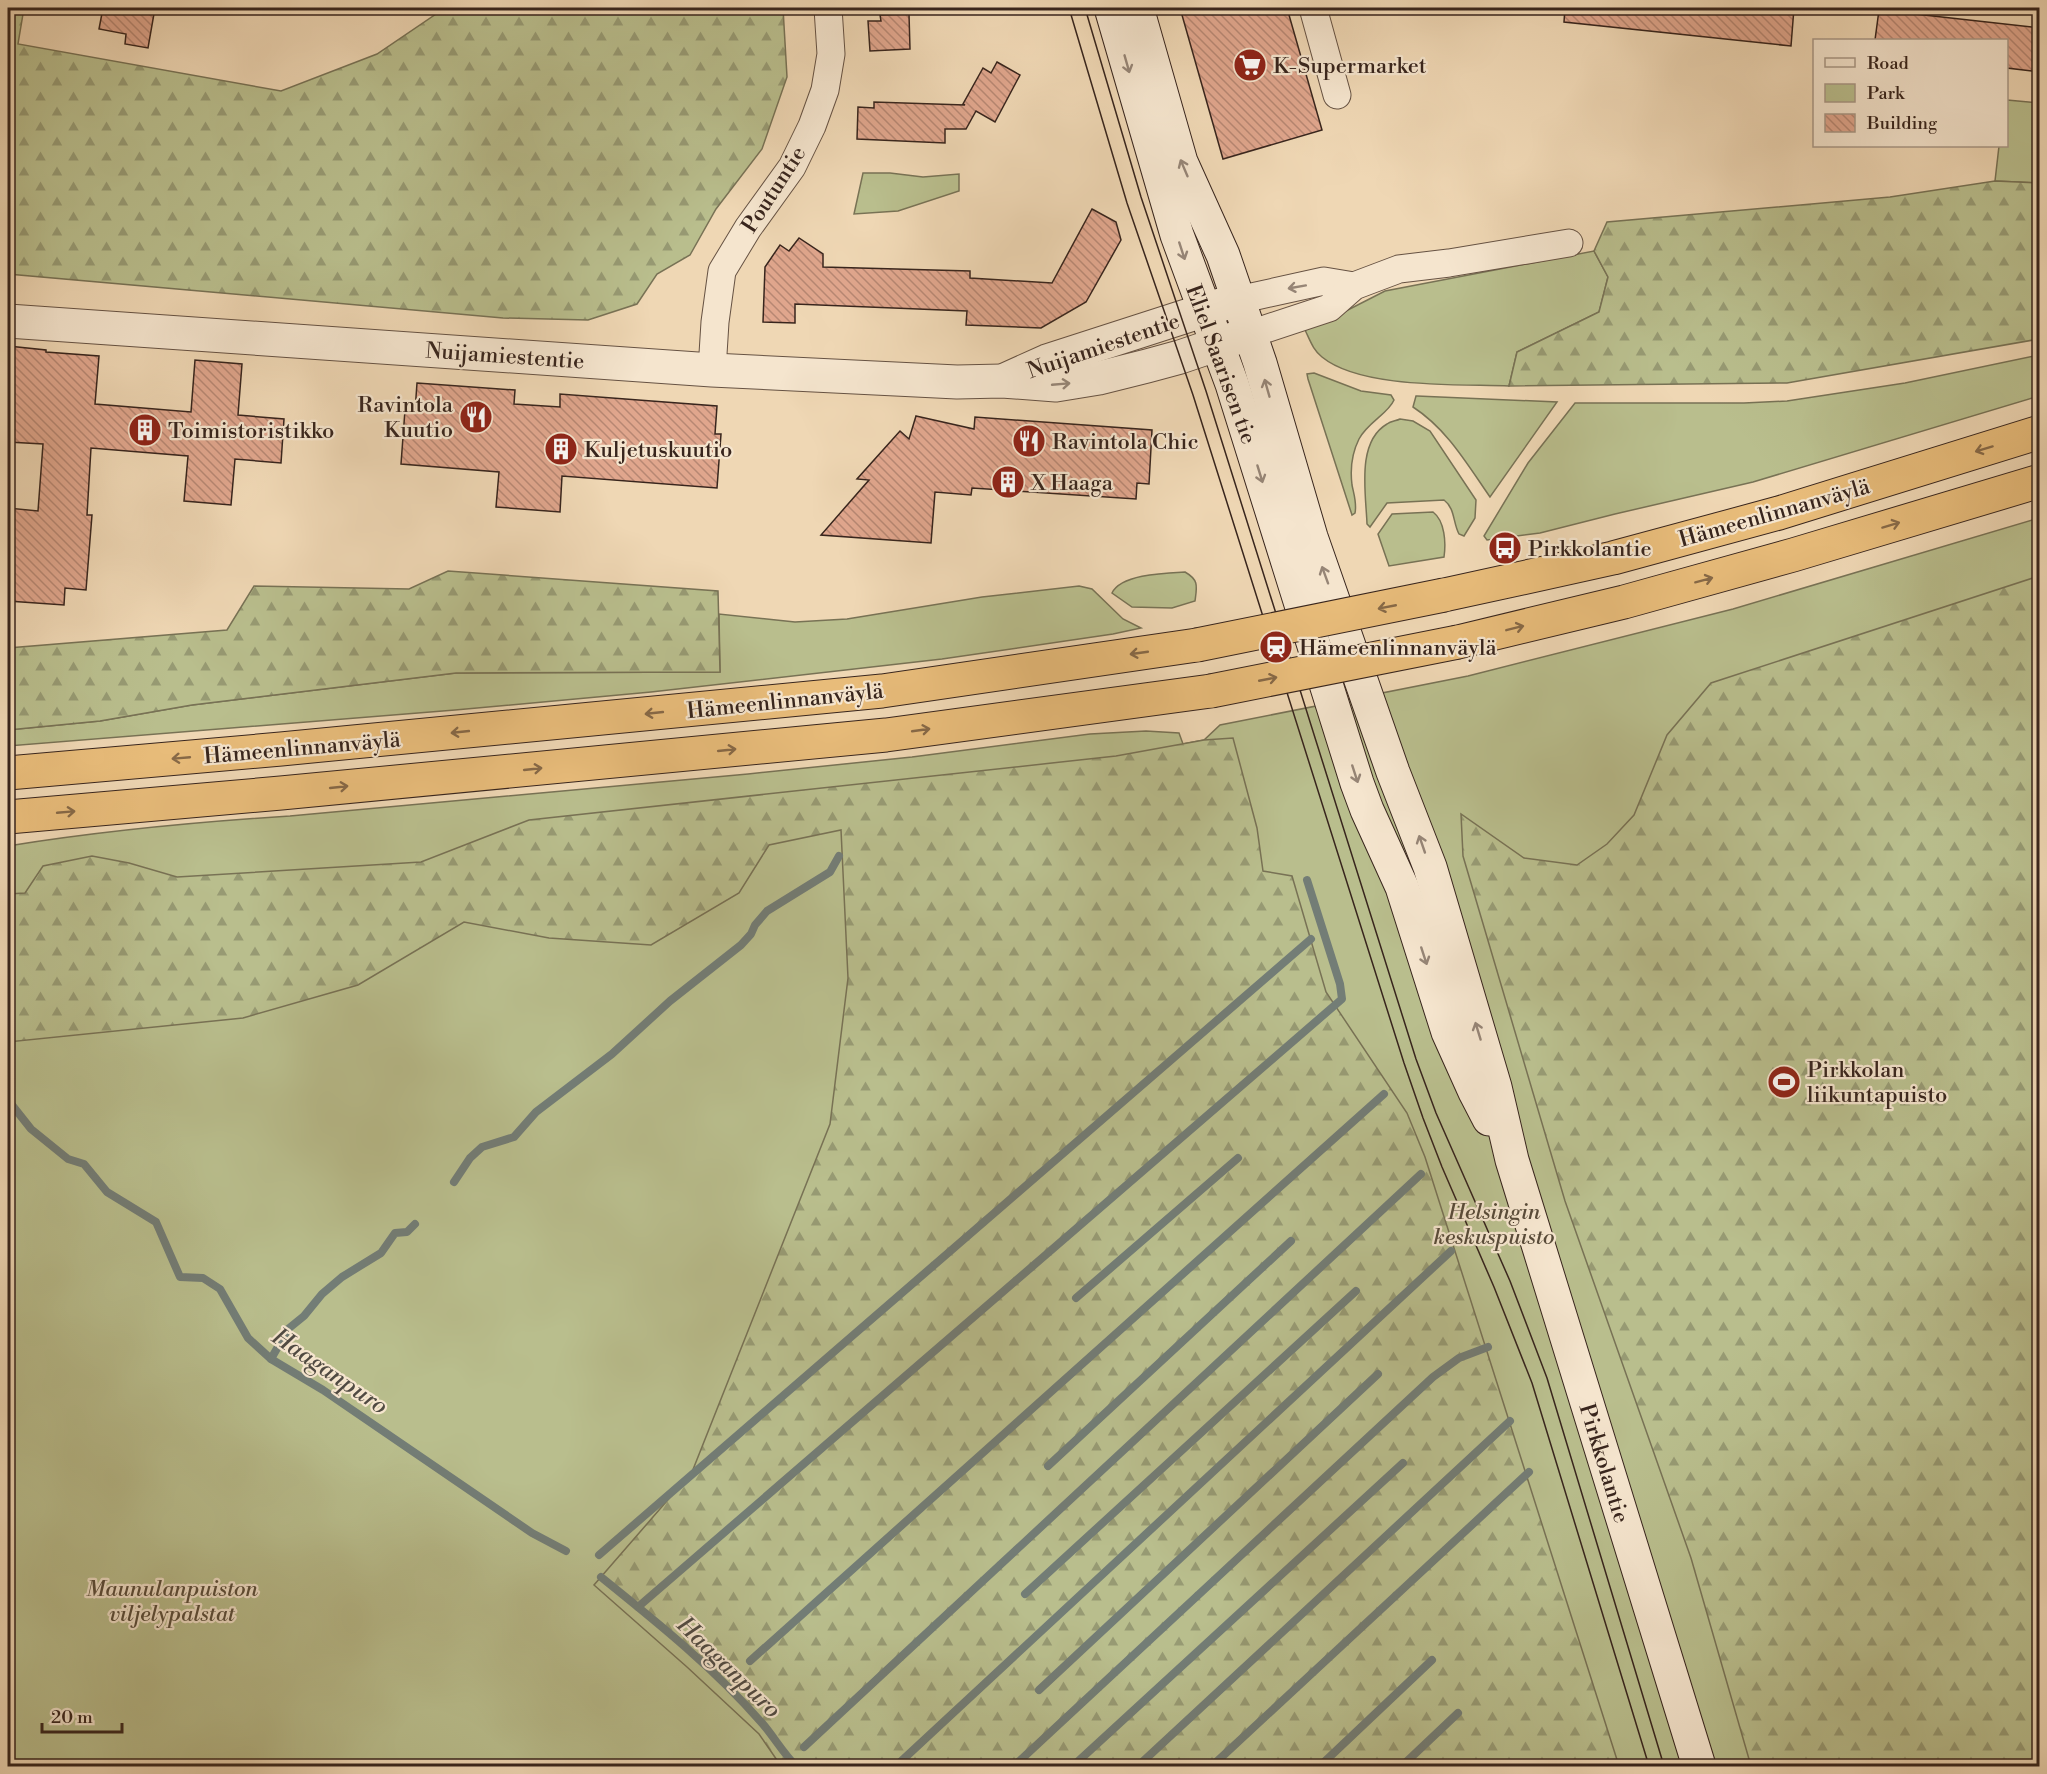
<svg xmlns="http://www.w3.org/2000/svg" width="2047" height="1774" viewBox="0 0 2047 1774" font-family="'Libre Bodoni',serif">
	<defs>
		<pattern id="forest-firs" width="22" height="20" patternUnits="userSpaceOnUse" patternTransform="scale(1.5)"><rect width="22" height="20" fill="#b9be8d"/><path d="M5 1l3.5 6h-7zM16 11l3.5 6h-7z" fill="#979a73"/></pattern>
		<pattern id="building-back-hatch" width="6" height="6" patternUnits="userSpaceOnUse" patternTransform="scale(1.5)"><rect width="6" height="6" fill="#e0a68d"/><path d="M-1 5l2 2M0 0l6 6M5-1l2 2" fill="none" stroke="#b78773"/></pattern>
	</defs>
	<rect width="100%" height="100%" fill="#efd7b4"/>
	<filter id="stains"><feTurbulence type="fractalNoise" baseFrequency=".00333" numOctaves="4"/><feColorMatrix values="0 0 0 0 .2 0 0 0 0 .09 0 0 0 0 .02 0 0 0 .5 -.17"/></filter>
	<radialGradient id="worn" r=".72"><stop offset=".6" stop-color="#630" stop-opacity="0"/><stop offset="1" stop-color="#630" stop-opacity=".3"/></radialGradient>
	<g fill="#b9be8d" stroke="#787255" stroke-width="1.5">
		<path d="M2007 100 2039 103V183L1995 181 1999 146H2006Z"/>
		<path d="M863 173H890L923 177 959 174V191L898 211 854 214Z"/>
		<path d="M1594 251 1608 277 1599 312 1517 352 1509 386C1460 384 1361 389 1322 357 1313 350 1310 340 1305 330L1338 315 1385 291Z"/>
		<path d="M2039 355V396L1753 482 1615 514 1540 533 1487 540 1484 536 1528 463 1575 403H1744L1787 401 1905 383Z"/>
		<path d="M1314 373 1361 391 1391 395 1394 400C1388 414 1368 422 1359 439 1352 453 1350 469 1352 485 1354 495 1357 503 1355 513L1352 515 1308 379 1307 374Z"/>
		<path d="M1416 396H1417L1557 402 1490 497C1467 464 1447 429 1413 407Z"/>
		<path d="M1400 419 1413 421 1430 431 1476 500 1475 518 1464 536 1459 534C1453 523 1455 508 1444 500L1387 503 1370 527 1367 524C1366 494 1356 442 1387 424 1391 421 1396 421 1400 419Z"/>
		<path d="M1433 512C1445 521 1446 543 1444 557L1389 566 1378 534 1392 514Z"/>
		<path d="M2039 518V1766H8V846C101 831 196 822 290 816L748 774 912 757 1090 734 1146 731 1179 733 1183 744 1204 740 1220 725 1468 676 1733 609Z"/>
		<path d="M1185 572C1199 580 1197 586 1195 601L1172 608 1132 607 1112 593C1121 574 1166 573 1185 572Z"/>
		<path d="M1079 586 1092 589 1123 619 1141 628 1113 634 942 659 651 692 455 710 8 746V730L100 721 192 705 456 673 720 672 719 614 795 622 847 619 982 597Z"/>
	</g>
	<g fill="url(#forest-firs)" stroke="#787255" stroke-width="1.5">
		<path d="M8 8H24L18 44 281 91 377 54 445 8H783L787 77 762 149 716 209 690 255 657 274 637 304 588 320 503 318 8 274Z"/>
		<path d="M1995 181 2039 183V339L1787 383 1509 386 1517 352 1599 312 1608 277 1594 251 1607 222 1890 197Z"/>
		<path d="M448 571 718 591 720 672 456 673 192 705 100 721 8 730V648L227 630 254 586 409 589Z"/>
		<path d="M2039 576V1766H1751L1691 1558 1565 1201 1463 856 1461 814 1524 858 1577 865 1607 844 1634 815 1667 735 1711 683Z"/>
		<path d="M1233 738 1257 828 1263 871 1292 876 1326 992 1407 1113 1425 1157 1619 1766H781L759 1734 687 1667 594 1585 692 1472 830 1124 848 978 841 830 769 845 739 893 651 945 549 938 464 922 358 985 243 1018 8 1042V894L25 893 43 866 92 856 129 863 177 877 421 862 529 820 1116 756 1204 740Z"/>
	</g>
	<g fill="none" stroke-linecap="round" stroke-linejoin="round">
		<g stroke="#737d76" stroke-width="8">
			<path d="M8 1100 31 1129 68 1159 84 1164 107 1192 156 1222 180 1277 203 1278 220 1289 248 1338 271 1359 323 1390 532 1533 566 1551"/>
			<path d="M454 1182 470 1158 482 1147 514 1137 536 1112 612 1054 670 1001 741 945 751 934 755 925 767 911 830 872 839 856"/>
			<path d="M1076 1298 1238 1158"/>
			<path d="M271 1359 288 1329 304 1316 322 1294 342 1277 381 1253 395 1233 407 1232 415 1224"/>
			<path d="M1048 1466 1291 1241"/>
			<path d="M599 1555 1311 939"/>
			<path d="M601 1577C658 1623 714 1668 762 1723 774 1737 783 1753 796 1766"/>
			<path d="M1025 1594 1356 1291"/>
			<path d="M638 1607 1342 999 1340 984 1307 880"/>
			<path d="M750 1661 1384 1094"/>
			<path d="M1039 1690 1378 1374"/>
			<path d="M804 1747 1421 1174"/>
			<path d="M896 1766 1451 1251"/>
			<path d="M1014 1766 1433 1377 1459 1358 1488 1347"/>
			<path d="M1073 1766 1403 1463"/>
			<path d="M1138 1766 1510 1421"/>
			<path d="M1212 1766 1529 1472"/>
			<path d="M1320 1766 1432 1660"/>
			<path d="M1402 1766 1458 1713"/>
		</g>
	</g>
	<g fill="url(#building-back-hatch)" stroke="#38251d" stroke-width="1.5">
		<path d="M103 8H155L148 48 125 44 126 34 99 29Z"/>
		<path d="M1180 8H1287L1322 130 1223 159Z"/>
		<path d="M1565 8H1794L1791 46 1564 22Z"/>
		<path d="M1879 10 2040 28V72L2007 68V40H1875Z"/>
		<path d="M909 14 910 49 870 51 868 21H881L880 15Z"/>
		<path d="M997 62 1020 75 995 122 976 111 966 129H945V143L857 139 858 107 874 108V102L965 105 963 104 983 68 991 73Z"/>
		<path d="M1092 209 1116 222 1121 240 1086 302 1041 328 966 325 967 311 795 304V323L763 322 765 267 780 245 789 251 799 238 823 254V267L970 271V278L1052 283Z"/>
		<path d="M8 346 46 350V352L99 356 95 404 191 412 195 360 242 364 238 415 284 419 281 463 235 459 231 505 184 501 188 456 91 448 87 515H92L86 590 65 588 64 605 8 601V508L38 511 43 444 8 442Z"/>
		<path d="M417 383 515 390 514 404 560 407V394L717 406 715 434H721L717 488 562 476 560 512 496 507 499 472 401 464 405 410 415 411Z"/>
		<path d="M916 416 974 429 975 417 1152 430 1149 484 1137 483 1136 499 972 488 971 495 935 492 931 543 821 535 869 480 857 479 900 431 909 439Z"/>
	</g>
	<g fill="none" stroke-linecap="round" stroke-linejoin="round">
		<defs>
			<g id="minor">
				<path d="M1313 8 1337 95"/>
				<path d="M1238 300 1324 281 1354 286"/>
				<path d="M1250 334 1329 308 1354 286 1399 269 1449 263 1569 243"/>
				<path d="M712 370 715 322 722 271 748 228 792 167 812 126 825 90 831 54 828 8"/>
			</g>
			<g id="tertiary">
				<path d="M8 321 712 370 957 382 1002 381 1056 385 1099 378 1147 366 1180 357 1245 335"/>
				<path d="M1007 379 1047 361 1233 301"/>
			</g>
			<g id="secondary">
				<path d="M1111 8 1177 235 1232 384 1357 783 1367 810 1402 887 1448 1032 1475 1092 1489 1119"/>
				<path d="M1137 8 1181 162 1223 255 1260 363 1311 537 1393 772 1430 867 1495 1087 1512 1160 1699 1766"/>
			</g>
			<g id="trunk">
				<path d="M1444 595 1613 558 1779 513 2040 432"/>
				<path d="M1458 642 1624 602 1793 555 2040 481"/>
				<path d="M8 773 281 749 882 691 1197 645"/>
				<path d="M8 817 281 793 886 735 1211 691"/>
			</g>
		</defs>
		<use href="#minor" stroke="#665243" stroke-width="29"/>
		<use href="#tertiary" stroke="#665243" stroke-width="35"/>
		<use href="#secondary" stroke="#38251d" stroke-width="35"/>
		<use href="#trunk" stroke="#38251d" stroke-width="35"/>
		<use href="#minor" stroke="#f5e5ce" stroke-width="27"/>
		<use href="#tertiary" stroke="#f5e5ce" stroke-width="33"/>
		<use href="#secondary" stroke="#f5e5ce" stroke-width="33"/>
		<use href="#trunk" stroke="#e8bc7a" stroke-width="33"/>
		<g stroke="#38251d" stroke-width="1.5">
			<path d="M1069 8 1127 203 1193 395 1404 1063 1423 1118 1442 1167 1494 1287 1532 1383 1649 1766"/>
			<path d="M1085 8 1141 197 1206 391 1416 1059 1436 1113 1510 1281 1547 1378 1664 1766"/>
		</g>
		<defs>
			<g id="trunk-bridge">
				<path d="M1197 645 1444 595"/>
				<path d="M1211 691 1458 642"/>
			</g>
		</defs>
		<use href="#trunk-bridge" stroke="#38251d" stroke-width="35" stroke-linecap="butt"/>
		<use href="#trunk-bridge" stroke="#e8bc7a" stroke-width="33"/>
	</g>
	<defs><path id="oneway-shaft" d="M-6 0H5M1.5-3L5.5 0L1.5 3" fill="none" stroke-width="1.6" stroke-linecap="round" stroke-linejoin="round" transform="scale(1.5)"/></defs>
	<g stroke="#968576">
		<use href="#oneway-shaft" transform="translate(1127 64) rotate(74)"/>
		<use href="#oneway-shaft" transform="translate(1184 168) rotate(-113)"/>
		<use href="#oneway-shaft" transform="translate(1182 251) rotate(72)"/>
		<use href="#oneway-shaft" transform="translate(1297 287) rotate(170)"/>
		<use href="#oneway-shaft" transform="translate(1061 384) rotate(-5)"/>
		<use href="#oneway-shaft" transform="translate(1267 388) rotate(-106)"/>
		<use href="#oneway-shaft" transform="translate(1260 474) rotate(73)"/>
		<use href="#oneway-shaft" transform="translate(1325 575) rotate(-110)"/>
		<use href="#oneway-shaft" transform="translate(1355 774) rotate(72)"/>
		<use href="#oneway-shaft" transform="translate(1422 844) rotate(-109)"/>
		<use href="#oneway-shaft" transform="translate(1424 956) rotate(72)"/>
		<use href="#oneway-shaft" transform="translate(1478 1031) rotate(-107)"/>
	</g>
	<g stroke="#876947">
		<use href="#oneway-shaft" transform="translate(1984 449) rotate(163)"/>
		<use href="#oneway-shaft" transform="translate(1891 525) rotate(-17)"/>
		<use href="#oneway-shaft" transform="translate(1704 580) rotate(-15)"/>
		<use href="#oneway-shaft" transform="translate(1387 607) rotate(169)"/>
		<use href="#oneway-shaft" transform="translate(1515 628) rotate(-14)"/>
		<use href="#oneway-shaft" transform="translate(1139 653) rotate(172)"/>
		<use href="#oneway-shaft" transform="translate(1268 679) rotate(-11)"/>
		<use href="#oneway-shaft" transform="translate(654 713) rotate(174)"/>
		<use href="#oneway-shaft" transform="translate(921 730) rotate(-8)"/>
		<use href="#oneway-shaft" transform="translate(460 732) rotate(174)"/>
		<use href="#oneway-shaft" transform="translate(727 750) rotate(-6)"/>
		<use href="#oneway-shaft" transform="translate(181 758) rotate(175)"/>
		<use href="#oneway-shaft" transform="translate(533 769) rotate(-6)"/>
		<use href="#oneway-shaft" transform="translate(339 787) rotate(-6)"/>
		<use href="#oneway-shaft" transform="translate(66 812) rotate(-5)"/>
	</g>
	<defs>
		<symbol id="supermarket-disc" viewBox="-11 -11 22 22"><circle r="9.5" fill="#8f2418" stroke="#f5e5ce"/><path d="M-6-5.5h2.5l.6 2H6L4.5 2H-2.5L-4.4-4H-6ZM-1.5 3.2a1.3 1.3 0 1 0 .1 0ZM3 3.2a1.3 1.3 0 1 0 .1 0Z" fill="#fff"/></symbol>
		<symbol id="restaurant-disc" viewBox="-11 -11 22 22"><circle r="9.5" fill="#8f2418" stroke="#f5e5ce"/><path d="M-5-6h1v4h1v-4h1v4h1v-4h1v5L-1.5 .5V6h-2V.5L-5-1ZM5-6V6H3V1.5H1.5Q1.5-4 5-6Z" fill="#fff"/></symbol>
		<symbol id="building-disc" viewBox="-11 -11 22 22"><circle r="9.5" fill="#8f2418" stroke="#f5e5ce"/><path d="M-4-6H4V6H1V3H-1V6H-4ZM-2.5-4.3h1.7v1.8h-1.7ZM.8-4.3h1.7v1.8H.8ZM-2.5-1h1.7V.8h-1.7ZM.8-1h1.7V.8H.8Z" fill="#fff"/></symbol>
		<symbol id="bus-disc" viewBox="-11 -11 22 22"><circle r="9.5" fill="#8f2418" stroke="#f5e5ce"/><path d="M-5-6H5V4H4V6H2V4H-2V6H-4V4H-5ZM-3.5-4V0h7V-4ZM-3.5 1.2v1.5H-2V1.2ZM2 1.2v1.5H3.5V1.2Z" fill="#fff"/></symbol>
		<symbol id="station-disc" viewBox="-11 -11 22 22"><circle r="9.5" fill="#8f2418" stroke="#f5e5ce"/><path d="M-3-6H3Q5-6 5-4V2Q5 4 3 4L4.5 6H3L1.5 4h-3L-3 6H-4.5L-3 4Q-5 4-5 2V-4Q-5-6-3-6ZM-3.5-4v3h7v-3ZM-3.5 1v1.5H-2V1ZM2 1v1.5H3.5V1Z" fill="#fff"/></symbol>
		<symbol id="stadium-disc" viewBox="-11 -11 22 22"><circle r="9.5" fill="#8f2418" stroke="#f5e5ce"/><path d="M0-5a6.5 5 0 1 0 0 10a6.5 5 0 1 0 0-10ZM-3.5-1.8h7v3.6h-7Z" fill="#fff"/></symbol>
	</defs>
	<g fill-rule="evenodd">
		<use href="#supermarket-disc" x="1231" y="46" width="38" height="38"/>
		<use href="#restaurant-disc" x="457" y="398" width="38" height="38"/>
		<use href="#building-disc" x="126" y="411" width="38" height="38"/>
		<use href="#restaurant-disc" x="1010" y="422" width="38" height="38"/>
		<use href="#building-disc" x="542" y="430" width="38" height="38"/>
		<use href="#building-disc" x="989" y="463" width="38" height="38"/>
		<use href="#bus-disc" x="1486" y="529" width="38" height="38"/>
		<use href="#station-disc" x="1257" y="628" width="38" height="38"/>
		<use href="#stadium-disc" x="1765" y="1063" width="38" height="38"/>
	</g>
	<g text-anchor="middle" stroke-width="4.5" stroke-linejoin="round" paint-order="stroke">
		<g font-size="22" fill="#38251d" stroke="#f5e5ce" text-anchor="start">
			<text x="1273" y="73">K-Supermarket</text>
			<text x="453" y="412" text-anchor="end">Ravintola<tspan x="453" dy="25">Kuutio</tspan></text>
			<text x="168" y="438">Toimistoristikko</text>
			<text x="1052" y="449">Ravintola Chic</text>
			<text x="584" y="457">Kuljetuskuutio</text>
			<text x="1031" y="490">X Haaga</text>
			<text x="1528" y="556">Pirkkolantie</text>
			<text x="1299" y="655">Hämeenlinnanväylä</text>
			<text x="1807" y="1077">Pirkkolan<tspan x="1807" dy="25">liikuntapuisto</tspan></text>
		</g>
		<g font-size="22" fill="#38251d" stroke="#f5e5ce">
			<text transform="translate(773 189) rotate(-57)" y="8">Poutuntie</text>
			<text transform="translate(1103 345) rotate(-19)" y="8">Nuijamiestentie</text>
			<text transform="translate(505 355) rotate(4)" y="8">Nuijamiestentie</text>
			<text transform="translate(1222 364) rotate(70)" y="8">Eliel Saarisen tie</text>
			<text transform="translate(1774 512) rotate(-16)" y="8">Hämeenlinnanväylä</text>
			<text transform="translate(785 700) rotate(-6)" y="8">Hämeenlinnanväylä</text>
			<text transform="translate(302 747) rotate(-5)" y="8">Hämeenlinnanväylä</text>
			<text transform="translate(1605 1463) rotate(73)" y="8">Pirkkolantie</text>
		</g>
		<g font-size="22" font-style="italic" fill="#584b39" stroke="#f5e5ce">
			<text x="1494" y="1219">Helsingin<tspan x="1494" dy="25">keskuspuisto</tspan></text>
			<text x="172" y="1596">Maunulanpuiston<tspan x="172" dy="25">viljelypalstat</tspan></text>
		</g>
		<g font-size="24" font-style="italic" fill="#504a42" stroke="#f5e5ce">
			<text transform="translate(330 1371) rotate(34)" y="8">Haaganpuro</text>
			<text transform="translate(729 1667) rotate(44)" y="8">Haaganpuro</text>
		</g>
	</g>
	<rect width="2047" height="1774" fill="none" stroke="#efd7b4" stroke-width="30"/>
	<rect x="9" y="9" width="2029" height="1756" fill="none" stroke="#38251d" stroke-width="3"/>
	<rect x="15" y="15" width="2017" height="1744" fill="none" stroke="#38251d" stroke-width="1.5"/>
	<rect x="1813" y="39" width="195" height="108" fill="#f5e5ce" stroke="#a99887" stroke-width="1.5"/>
	<rect x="1825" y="58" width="30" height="9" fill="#f5e5ce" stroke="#a99887" stroke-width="1.5"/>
	<text x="1867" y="69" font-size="18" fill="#38251d">Road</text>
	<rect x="1825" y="84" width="30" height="18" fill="#b9be8d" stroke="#a99887" stroke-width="1.5"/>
	<text x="1867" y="99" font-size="18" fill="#38251d">Park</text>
	<rect x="1825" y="114" width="30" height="18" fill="url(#building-back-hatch)" stroke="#a99887" stroke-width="1.5"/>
	<text x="1867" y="129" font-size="18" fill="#38251d">Building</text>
	<path d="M42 1723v9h80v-9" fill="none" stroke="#38251d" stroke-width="3"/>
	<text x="51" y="1723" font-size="18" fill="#38251d" stroke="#f5e5ce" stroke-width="4.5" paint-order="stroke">20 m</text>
	<rect width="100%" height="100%" filter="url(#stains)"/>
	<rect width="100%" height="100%" fill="url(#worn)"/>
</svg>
